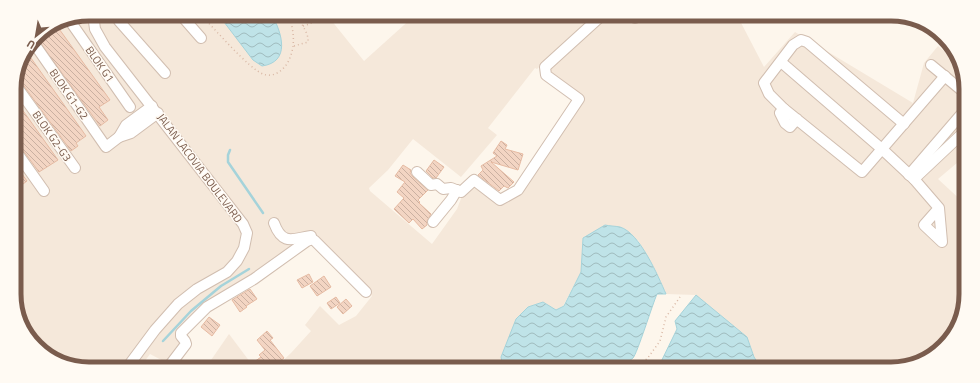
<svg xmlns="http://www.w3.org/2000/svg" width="980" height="383" viewBox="0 0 980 383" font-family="'Titillium Web',sans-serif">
	<defs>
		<pattern id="water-waves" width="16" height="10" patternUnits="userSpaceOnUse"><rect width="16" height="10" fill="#bfe3e8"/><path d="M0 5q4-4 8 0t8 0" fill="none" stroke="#a0bbbe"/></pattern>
		<pattern id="building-back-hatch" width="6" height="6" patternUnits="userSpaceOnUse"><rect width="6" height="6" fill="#f3d5c3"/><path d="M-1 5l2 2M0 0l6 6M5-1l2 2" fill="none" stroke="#cab0a1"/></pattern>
	</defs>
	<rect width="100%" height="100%" fill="#fdf6ec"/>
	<g fill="#f5e8da">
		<path d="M89 14 327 15 364 61 414 16H595L537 69 535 68 488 128 497 135 461 177 413 139 388 170 369 188 370 191 432 244 457 209 462 196 474 183 498 205 519 192 582 99 549 74V67L605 17H738L764 67 795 32 913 103 924 63 938 46 958 63 965 79 964 157 938 179 964 203 962 318 936 354 895 369 761 368 754 357 746 337 696 295 666 294 656 273 638 240 583 238 581 272 563 306 556 310 542 302 528 307 501 357 503 367 277 366 291 353 311 331 305 325 320 306 339 325 356 316 372 296 353 275 312 236 206 306 176 334 183 343 169 364 150 354 142 365H65L33 343 15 308 14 84 22 56 39 33Z"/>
		<path d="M229 334 253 366H207Z"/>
	</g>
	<g fill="url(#water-waves)" stroke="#a5d3da">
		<path d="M213 15H272C282 33 291 62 262 66L253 60 224 22Z"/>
		<path d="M605 225C609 226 615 226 620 227 640 233 658 276 666 294H657C653 303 637 354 633 358 625 366 613 362 607 367H503L501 357 516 319 528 307 543 302 556 310 564 306 581 272 583 238Z"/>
		<path d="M696 295 747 337 754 357 761 368H658L677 329 675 321Z"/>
	</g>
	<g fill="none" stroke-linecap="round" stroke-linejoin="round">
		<g stroke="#a5d3da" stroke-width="2.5">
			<path d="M230 150 228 155V162L263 213"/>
			<path d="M163 341 191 311 221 286 249 269"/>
		</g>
	</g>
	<g fill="url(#building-back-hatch)" stroke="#e6bba3">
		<path d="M57 26 110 100 99 107 108 120 100 126 36 37 39 33Z"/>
		<path d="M26 51 86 136 76 143 78 146 71 151 19 79 16 77 22 56Z"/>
		<path d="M14 98 58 160 39 172 14 138Z"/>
		<path d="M501 141 507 145 505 149 523 154 518 170 491 162 514 182 508 188 504 186 499 191 478 175 483 170 481 166 497 156 493 153Z"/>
		<path d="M434 160 444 167 436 178H433L426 171Z"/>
		<path d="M15 164 27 181 15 190Z"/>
		<path d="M403 165 411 170 410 173 413 177 428 190 418 200 420 202 419 203 431 214 427 221V225L422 229 413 219 409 223 394 209 404 198 397 192 405 182 395 176Z"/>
		<path d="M309 274 313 282 302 288 297 280Z"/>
		<path d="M324 276 331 287 317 296 310 286Z"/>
		<path d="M250 289 257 299 246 306 247 307 240 312 232 300Z"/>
		<path d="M336 297 340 303 331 309 327 303Z"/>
		<path d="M346 299 352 306 343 314 337 307Z"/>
		<path d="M209 317 220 325 212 336 201 327Z"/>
		<path d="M267 331 273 338 270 340 284 358 274 366H268L266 364 263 366H257L254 362 261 357 259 355 265 350 257 340Z"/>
	</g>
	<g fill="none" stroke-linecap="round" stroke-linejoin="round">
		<defs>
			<g id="street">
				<path d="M93 14 95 29 105 47 243 224 247 233 244 248 237 261 227 272 197 289 178 304 155 330 129 365"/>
				<path d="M180 14 201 38"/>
				<path d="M634 17 635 18"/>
				<path d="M70 21 130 107"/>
				<path d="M119 21 165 73"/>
				<path d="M33 42 106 147 119 137"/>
				<path d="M781 62 883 150 914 179 939 208 942 242 924 225 939 208"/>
				<path d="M931 65 965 93"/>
				<path d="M14 83 75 168"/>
				<path d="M152 106 126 125 119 137 131 133 158 113"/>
				<path d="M784 109 769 94 764 83 793 45 801 40 807 42 904 124"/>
				<path d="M797 119 790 127 785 123 780 113 784 109 862 172 945 76"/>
				<path d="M15 150 44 191"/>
				<path d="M417 172 431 185 437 184 443 189 451 188 461 192 474 180 500 200 518 190 579 99 546 75 545 67 600 17"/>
				<path d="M909 175 965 110"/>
				<path d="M914 179 965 131"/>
				<path d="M433 222 451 200 457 190"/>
				<path d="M274 223C283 247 294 238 311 236"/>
				<path d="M170 365 186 344 185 341 181 336V333L207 307 254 279 307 241 312 239 315 241 366 292"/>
			</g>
		</defs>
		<use href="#street" stroke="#d1beb0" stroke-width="12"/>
		<g stroke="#d9b8a5" stroke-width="1.5" stroke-dasharray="1 3" stroke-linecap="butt">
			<path d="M201 15C213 27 249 69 263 74 273 78 283 71 288 62 296 47 294 31 289 15"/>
			<path d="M127 18 134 14"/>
			<path d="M303 26C309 24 315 23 317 17L316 15"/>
			<path d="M294 46 308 42C309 32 300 25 299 15"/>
			<path d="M632 368 647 359 660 341 666 317 680 297"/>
		</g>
		<use href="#street" stroke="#fff" stroke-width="10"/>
	</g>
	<g text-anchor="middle" stroke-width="3" stroke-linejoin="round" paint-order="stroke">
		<g font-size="11" fill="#7a5c4d" stroke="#fffaf3">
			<text transform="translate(100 64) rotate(55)" y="4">BLOK G1</text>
			<text transform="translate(69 94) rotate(55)" y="4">BLOK G1-G2</text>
			<text transform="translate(52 136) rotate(55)" y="4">BLOK G2-G3</text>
			<text transform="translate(200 168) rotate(53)" y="4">JALAN LACOVIA BOULEVARD</text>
		</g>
	</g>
	<path d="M0 0H980V383H0ZM89 21H891A68 68 0 0 1 959 89V294A68 68 0 0 1 891 362H89A68 68 0 0 1 21 294V89A68 68 0 0 1 89 21Z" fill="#fffaf3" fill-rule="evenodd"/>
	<path fill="none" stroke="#7a5c4d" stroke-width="5" d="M89 21H891A68 68 0 0 1 959 89V294A68 68 0 0 1 891 362H89A68 68 0 0 1 21 294V89A68 68 0 0 1 89 21Z"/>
	<g transform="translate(36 36) rotate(211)" stroke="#fffaf3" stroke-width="3" paint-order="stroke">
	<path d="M0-3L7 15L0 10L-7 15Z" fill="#7a5c4d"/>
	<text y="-6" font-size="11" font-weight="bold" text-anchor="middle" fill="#7a5c4d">U</text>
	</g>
</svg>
